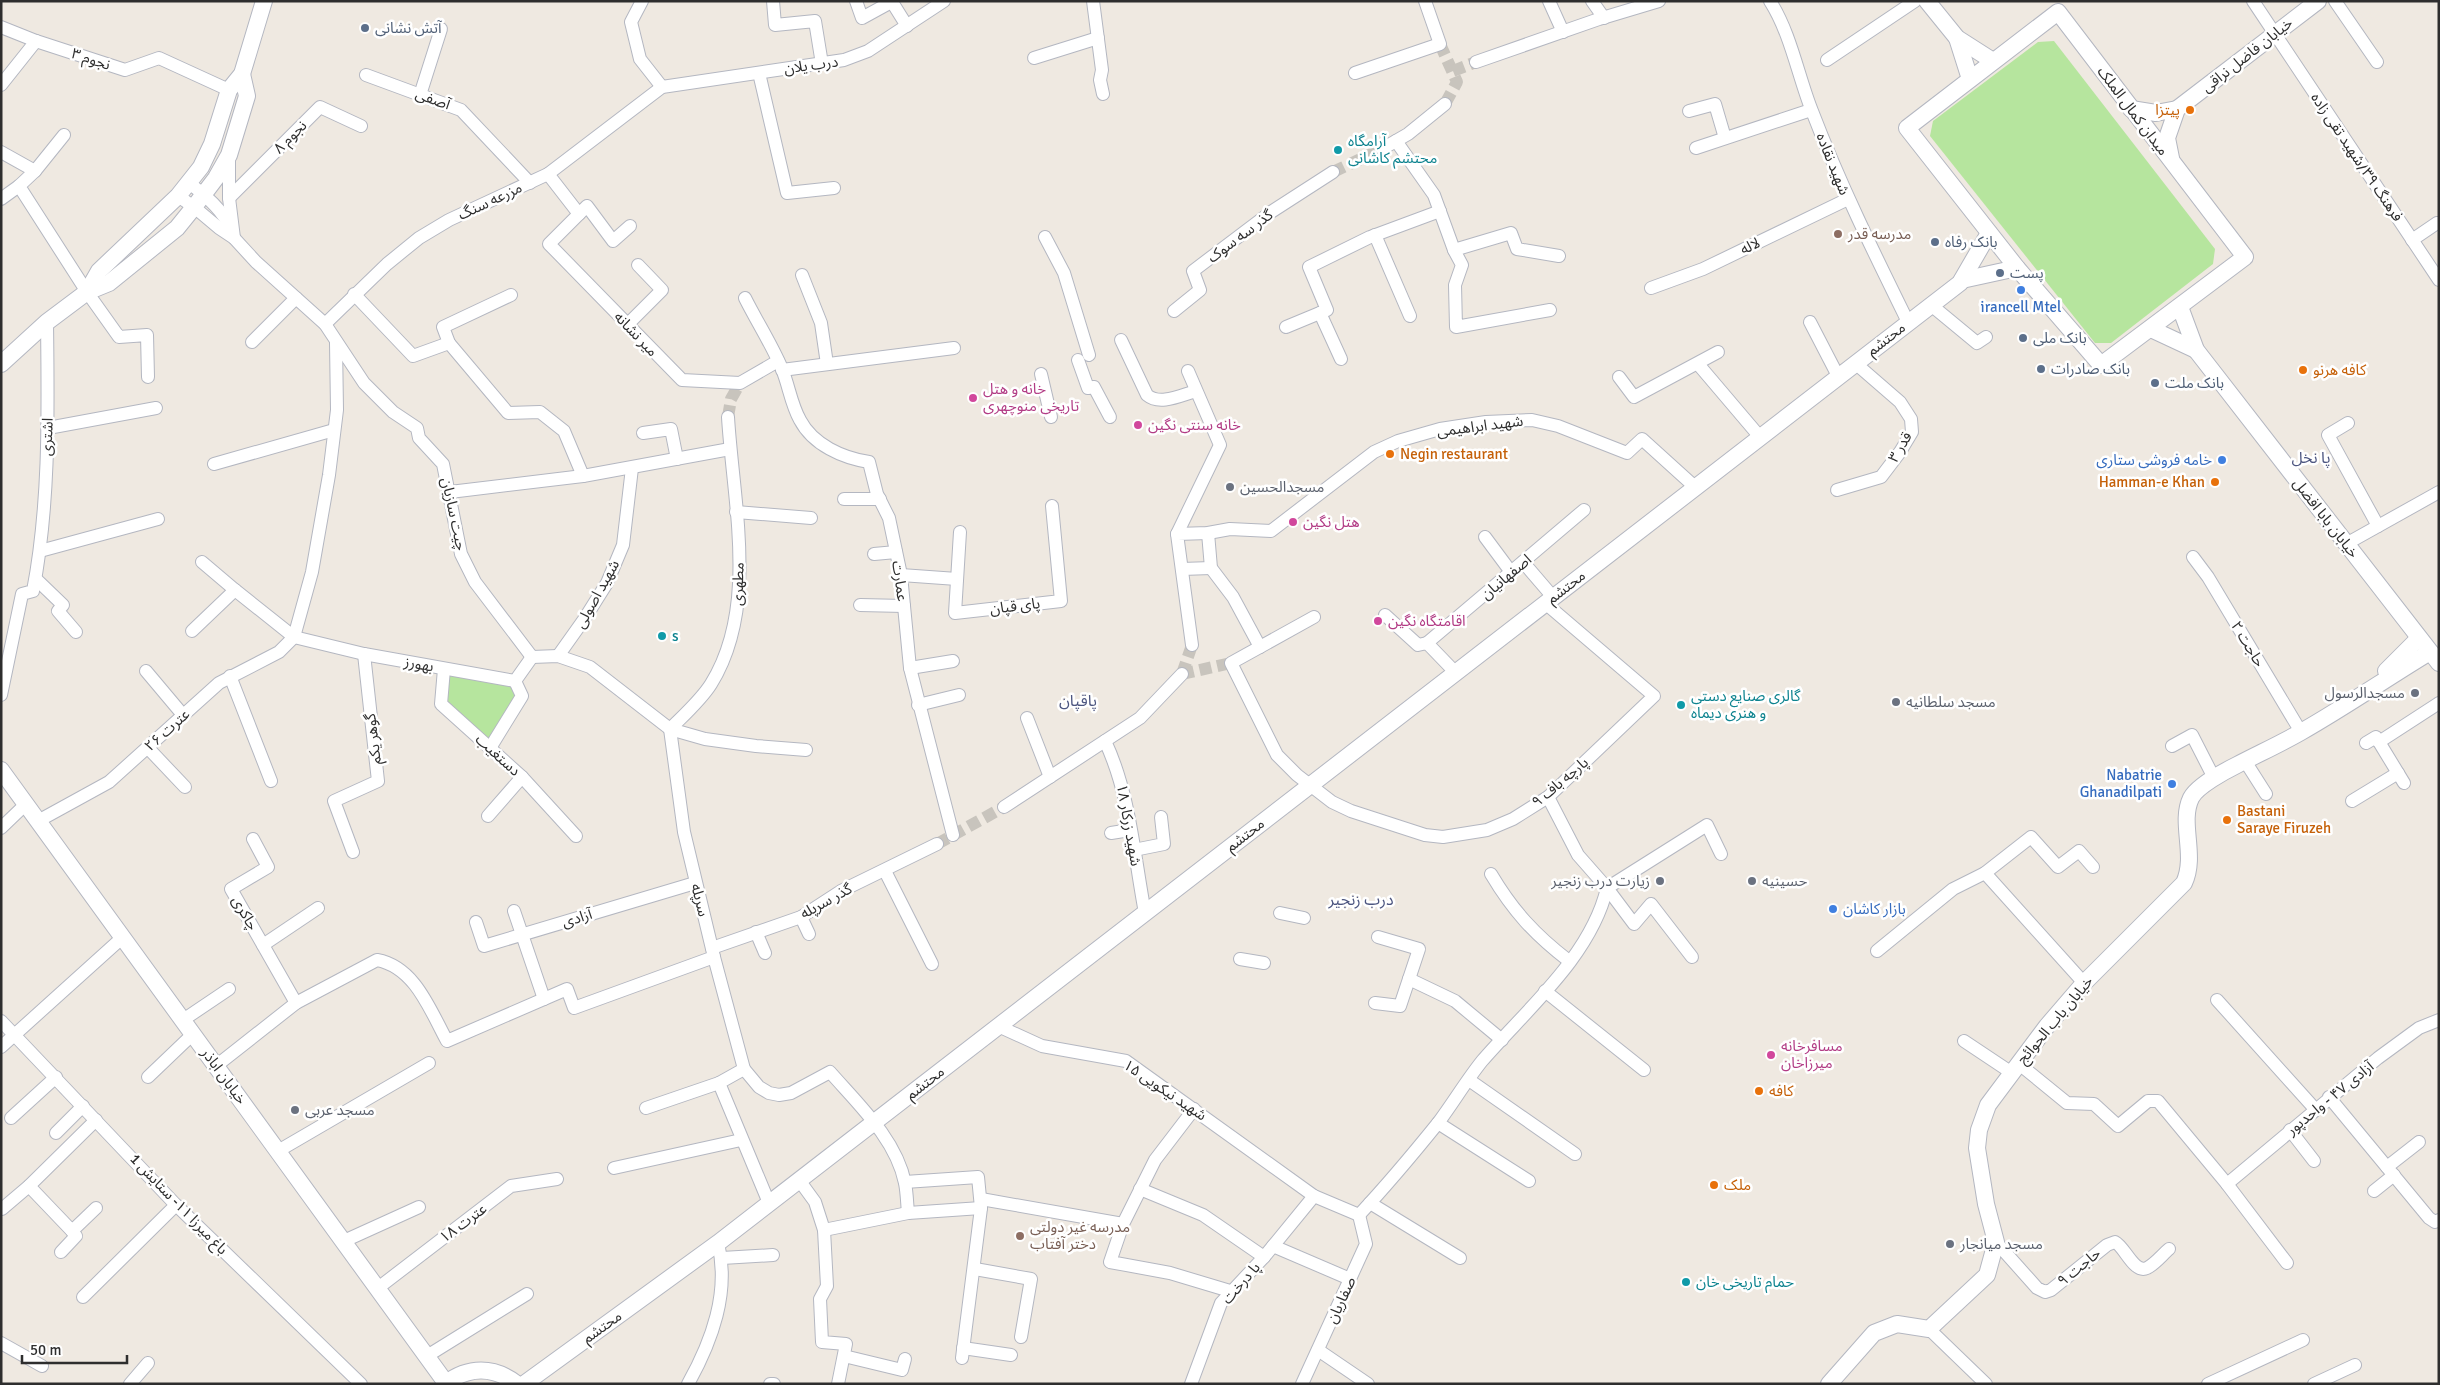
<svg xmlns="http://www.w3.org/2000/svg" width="2440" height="1385" viewBox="0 0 2440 1385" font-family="Signika,'Noto Sans Arabic',sans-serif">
	<rect width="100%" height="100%" fill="#efe9e1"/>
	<g fill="#b6e59e">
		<path d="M2054 41 2215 249 2213 264 2111 343H2095L1930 136 1933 121 2038 42Z"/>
		<path d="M444 669 515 681 522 696 490 748 441 704Z"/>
	</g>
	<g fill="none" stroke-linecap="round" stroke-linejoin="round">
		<g stroke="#c8c4bd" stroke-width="12" stroke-dasharray="12 6" stroke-linecap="butt">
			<path d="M1440 44 1457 82 1445 104"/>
			<path d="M1453 71 1476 62"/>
			<path d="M1333 172 1382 149"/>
			<path d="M728 417 731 399 740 383"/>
			<path d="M1182 674 1231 663"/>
			<path d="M1182 674 1192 645"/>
			<path d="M937 844 1004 807"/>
		</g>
		<defs>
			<g id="street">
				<path d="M642 1 631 22 640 59 662 87"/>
				<path d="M773 1 775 25 815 21 822 64"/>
				<path d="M856 1 862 18 893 1"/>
				<path d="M1093 1 1102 70 1100 80 1103 94"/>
				<path d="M1549 1 1563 32"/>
				<path d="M1592 1 1604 18"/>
				<path d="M1770 1C1791 34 1798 76 1812 111 1840 184 1874 253 1908 322"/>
				<path d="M2253 1 2439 280"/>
				<path d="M2335 1 2377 62"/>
				<path d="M892 2 907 26"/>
				<path d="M1 27 36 41 125 70 159 58 229 90"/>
				<path d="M1034 58 1098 38"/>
				<path d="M1827 60 1915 1"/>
				<path d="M1476 62 1599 19 1659 1"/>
				<path d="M759 73 787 193 834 188"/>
				<path d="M1355 73 1440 44 1425 1"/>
				<path d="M366 75 461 110 530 183"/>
				<path d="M1 85 36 41"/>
				<path d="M420 95 441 29"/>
				<path d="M1689 111 1715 104 1725 138"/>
				<path d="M64 135 35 171 19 186 87 292 119 337 147 335 148 377"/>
				<path d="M1396 141 1434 195 1454 250 1511 233 1517 249 1559 256"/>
				<path d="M1696 148 1811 110"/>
				<path d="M1382 149 1408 134 1445 104"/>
				<path d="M1 152 35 171"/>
				<path d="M229 155V198L234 238"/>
				<path d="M548 174 579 214"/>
				<path d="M189 183C205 195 223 210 230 228"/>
				<path d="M178 196 194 207 219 228 234 238 256 262 325 324 364 383 393 412 417 428 419 438 443 464 461 554 475 582 532 657"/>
				<path d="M229 198 320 107 361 126"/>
				<path d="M1 199 19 186"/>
				<path d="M630 226 613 241 587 206 549 244 682 380 740 383 778 361"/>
				<path d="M1375 235 1410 316"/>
				<path d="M1045 237 1064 273 1089 355"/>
				<path d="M2412 240 2437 223"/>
				<path d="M1454 250 1462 265 1455 285 1456 327 1550 310"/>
				<path d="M802 275 821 323 827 364"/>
				<path d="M1651 288 1703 269 1848 199"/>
				<path d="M354 294 413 356 449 343 508 413 540 412 564 431 583 476"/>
				<path d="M745 298C757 322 772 345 782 369 789 386 791 404 800 420 813 445 843 458 869 462L877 494 889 518 901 575 910 668 953 835"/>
				<path d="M1931 305 1977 343 1986 337"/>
				<path d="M1174 311 1200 290 1193 271 1271 212 1333 172"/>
				<path d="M1320 313 1341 359"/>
				<path d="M1810 322 1838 376"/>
				<path d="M325 324 387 264 419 238 449 220 548 174 662 87 844 60 868 51 944 1"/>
				<path d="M627 325 662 290 638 265"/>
				<path d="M1286 327 1327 310 1309 267 1370 237 1440 211"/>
				<path d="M1121 340 1147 395C1160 406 1181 395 1196 391"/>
				<path d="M252 342 296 298"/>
				<path d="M449 343 443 327 511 295"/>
				<path d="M1078 360 1088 388 1094 387 1110 417"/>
				<path d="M1698 364 1760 437"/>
				<path d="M782 370 954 348"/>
				<path d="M1041 374 1051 417"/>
				<path d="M1619 377 1634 397 1718 352"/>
				<path d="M2348 423 2328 435 2378 526"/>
				<path d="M48 428 156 408"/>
				<path d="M643 433 671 429 677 459"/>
				<path d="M214 464 334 430"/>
				<path d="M1837 490 1881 477 1900 452 1912 432 1911 419 1900 402 1855 363"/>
				<path d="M450 492 583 476 730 449"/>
				<path d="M844 499H880"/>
				<path d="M736 512 811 518"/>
				<path d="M960 532 955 613 1061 601 1052 506"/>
				<path d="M1208 533 1211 568 1233 597 1260 647"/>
				<path d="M1177 534 1220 445 1188 371"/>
				<path d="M1485 537 1511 572"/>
				<path d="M2346 544 2439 492"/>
				<path d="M40 551 158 519"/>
				<path d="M874 554 896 552"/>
				<path d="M2193 557 2208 577 2301 732"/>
				<path d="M202 562 235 590 294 637 364 654 515 681 532 657"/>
				<path d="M1523 562 1553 597"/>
				<path d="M1182 569 1211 568"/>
				<path d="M901 575 957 579"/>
				<path d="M36 579 63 605 58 611 76 632"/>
				<path d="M860 605 904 606"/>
				<path d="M1385 615 1418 645 1427 643 1455 672"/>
				<path d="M1314 617 1231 663 1277 755 1297 775 1332 802 1351 811 1425 835 1443 837 1487 830 1513 819 1548 797 1654 696 1545 603"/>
				<path d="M192 631 235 590"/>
				<path d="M1427 643 1584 510"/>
				<path d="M1192 645 1177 534 1208 533 1230 529 1271 531 1374 452 1398 441 1440 429 1486 422 1532 420 1558 426 1627 453 1642 439 1695 487"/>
				<path d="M558 656 585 618 607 583 623 545 632 468"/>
				<path d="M532 657 558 656 590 667 670 729 705 739 756 746 806 750"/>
				<path d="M910 668 953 661"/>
				<path d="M444 669 441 704 522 777 576 836"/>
				<path d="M146 671 183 715"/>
				<path d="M230 676 271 781"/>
				<path d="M1 695 22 594 33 591C50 503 48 411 47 322"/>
				<path d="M918 705 959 695"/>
				<path d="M1027 718 1050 777"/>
				<path d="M670 729 684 832 714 957 744 1069 759 1087 769 1093 779 1095 791 1093 830 1072C858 1104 896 1139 905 1183 907 1193 907 1203 908 1213"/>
				<path d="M670 729C684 715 701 700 711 684 759 607 733 502 728 417"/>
				<path d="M1105 741C1130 794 1134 855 1145 913"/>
				<path d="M2379 742 2439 703"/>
				<path d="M2366 743 2376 737 2404 783"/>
				<path d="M2172 746 2192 735 2214 778"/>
				<path d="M148 748 185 787"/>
				<path d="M490 748 522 696 515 681"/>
				<path d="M2245 761 2266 794"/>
				<path d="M2352 801 2398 773"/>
				<path d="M1004 807 1140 718 1182 674"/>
				<path d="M488 816 522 777"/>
				<path d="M38 821 109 782 219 683 279 652 294 637 312 572 329 475 337 410 336 343"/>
				<path d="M1 828 26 804"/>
				<path d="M1111 833 1130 830"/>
				<path d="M253 839 268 867 231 889 296 1003"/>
				<path d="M1134 850 1164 844 1161 817"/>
				<path d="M353 852 334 801 378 781 364 654"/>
				<path d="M885 871 932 964"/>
				<path d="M1985 873 2084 983"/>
				<path d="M1491 874C1513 911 1535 935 1569 961"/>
				<path d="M514 911 544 999"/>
				<path d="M1280 913 1304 918"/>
				<path d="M801 917 809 934"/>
				<path d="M476 922 484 946 695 883"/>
				<path d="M756 932 765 953"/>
				<path d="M263 945 318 908"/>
				<path d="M712 948 801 917 841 891 937 844"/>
				<path d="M1877 951 1953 889 1985 873 2031 837 2058 867 2079 851 2093 867"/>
				<path d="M1692 957 1651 904 1634 924 1607 888 1707 825 1721 854"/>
				<path d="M1240 959 1264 963"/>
				<path d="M1409 979 1455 1001 1502 1040"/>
				<path d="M1545 991 1644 1070"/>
				<path d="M2217 1000 2315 1109"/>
				<path d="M1375 1003 1400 1006 1419 949 1378 937"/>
				<path d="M183 1020 229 989"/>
				<path d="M1 1021 176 1205 361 1384"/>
				<path d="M998 1026 1042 1046 1126 1061 1314 1196 1359 1215C1386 1186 1413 1154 1438 1123 1453 1103 1466 1081 1482 1061 1526 1010 1591 956 1607 888L1578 855 1548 797"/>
				<path d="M1964 1041 2012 1073"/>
				<path d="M1 1047 123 937"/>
				<path d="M2018 1063 2067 1103 2094 1104 2118 1126 2148 1101H2158L2227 1184 2287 1263"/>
				<path d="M216 1066 296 1003 377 960C415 967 430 1010 447 1041L567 989 574 1008 714 957"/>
				<path d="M744 1069 719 1083 769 1203"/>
				<path d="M148 1077 193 1034"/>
				<path d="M1469 1080 1575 1154"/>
				<path d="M2329 1097 2429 1218 2435 1222 2439 1220"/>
				<path d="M646 1108 719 1083"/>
				<path d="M1194 1109 1155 1160 1123 1224 1110 1262 1170 1273 1230 1291"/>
				<path d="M11 1118 56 1077"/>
				<path d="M1438 1123 1529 1181"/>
				<path d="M2290 1130 2314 1161"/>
				<path d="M56 1133 83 1106"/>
				<path d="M278 1151 429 1063"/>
				<path d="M2387 1167 2419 1142"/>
				<path d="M614 1168 741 1140"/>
				<path d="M799 1180 815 1202 824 1230 827 1286 820 1299 822 1342 846 1344 838 1384"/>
				<path d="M905 1182 978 1177 981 1208 962 1358"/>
				<path d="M2227 1184 2378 1058 2419 1028 2439 1020"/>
				<path d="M29 1186 72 1231 96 1208"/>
				<path d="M1140 1189 1203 1215 1264 1257"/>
				<path d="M2374 1191 2394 1175"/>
				<path d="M981 1199 1123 1224"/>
				<path d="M1370 1203 1460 1258"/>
				<path d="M2 1209 29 1186 96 1120"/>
				<path d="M824 1230 908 1213 981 1208"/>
				<path d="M344 1241 419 1207"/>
				<path d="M1996 1242 2037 1288 2045 1292 2051 1290 2107 1245 2115 1242C2125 1247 2134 1274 2147 1268 2155 1264 2162 1255 2169 1249"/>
				<path d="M1273 1246 1350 1279"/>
				<path d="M61 1252 76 1236 72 1231"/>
				<path d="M722 1258 773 1255"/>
				<path d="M975 1269 1031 1279 1021 1337"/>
				<path d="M378 1288 511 1186 557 1179"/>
				<path d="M83 1297 176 1205"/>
				<path d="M1929 1329 1986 1384"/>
				<path d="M1 1343 42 1366"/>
				<path d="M963 1348 1011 1355"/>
				<path d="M1318 1350 1368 1384"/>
				<path d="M427 1356 527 1294"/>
				<path d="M844 1356 902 1370 905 1359"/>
				<path d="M130 1384 148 1363"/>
				<path d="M688 1384C712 1341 730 1292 718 1243"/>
				<path d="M770 1384H774"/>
				<path d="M1191 1384 1221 1303 1264 1257 1314 1196"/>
				<path d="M1302 1384 1366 1244 1359 1215"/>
				<path d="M2208 1384 2303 1340"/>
				<path d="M2314 1384 2355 1365"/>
			</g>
			<g id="secondary">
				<path d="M1927 1 1957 38 1993 61"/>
				<path d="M2058 12 2245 257 2101 365 2017 268 1907 128Z"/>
				<path d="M1957 38 1970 79"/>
				<path d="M2131 109 2156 113 2177 109"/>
				<path d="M2171 158 2167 138 2177 109 2318 1"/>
				<path d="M1962 280 2017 268"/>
				<path d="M87 292 99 271 178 196 201 167 212 144 229 90 242 74 264 1"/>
				<path d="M2180 307 2196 350 2439 663"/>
				<path d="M2151 329 2196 350"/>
				<path d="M1 364 47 322 87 292 109 283 177 228 194 207 216 178 229 155 247 96 242 74"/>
				<path d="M2386 671 2419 638"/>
				<path d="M1 770 446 1383"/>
				<path d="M445 1384C468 1366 494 1366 517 1384"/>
				<path d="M524 1384 718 1243 1960 283 1989 233"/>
				<path d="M1829 1384 1874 1333 1897 1324 1929 1329 1987 1275 1996 1242 1986 1204 1977 1148 1979 1130 1988 1105 2047 1026 2084 983 2184 883C2197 855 2179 823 2191 798 2197 786 2225 771 2237 765 2258 754 2280 744 2301 732 2345 707 2387 678 2430 652"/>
			</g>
		</defs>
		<use href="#street" stroke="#b4b7c1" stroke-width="14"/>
		<use href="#secondary" stroke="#b4b7c1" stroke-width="18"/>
		<use href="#street" stroke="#fff" stroke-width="12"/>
		<use href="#secondary" stroke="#fff" stroke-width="16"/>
	</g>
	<g fill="#5c6f8a" stroke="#fff" stroke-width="2">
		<circle cx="365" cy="28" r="5"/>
		<circle cx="1935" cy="242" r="5"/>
		<circle cx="2000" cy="273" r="5"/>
		<circle cx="2023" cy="338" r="5"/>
		<circle cx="2041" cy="369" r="5"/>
		<circle cx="2155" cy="383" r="5"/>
	</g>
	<g fill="#e8710a" stroke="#fff" stroke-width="2">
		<circle cx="2190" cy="110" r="5"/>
		<circle cx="2303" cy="370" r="5"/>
		<circle cx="1390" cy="454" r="5"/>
		<circle cx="2215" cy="482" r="5"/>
		<circle cx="2227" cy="820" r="5"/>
		<circle cx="1759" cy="1091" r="5"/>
		<circle cx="1714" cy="1185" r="5"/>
	</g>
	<g fill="#0f9aa8" stroke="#fff" stroke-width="2">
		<circle cx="1338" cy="150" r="5"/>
		<circle cx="662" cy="636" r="5"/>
		<circle cx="1681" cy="705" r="5"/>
		<circle cx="1686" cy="1282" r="5"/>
	</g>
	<g fill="#8d6e63" stroke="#fff" stroke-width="2">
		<circle cx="1838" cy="234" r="5"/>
		<circle cx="1020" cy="1236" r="5"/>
	</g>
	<g fill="#3f7fe0" stroke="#fff" stroke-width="2">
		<circle cx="2021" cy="290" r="5"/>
		<circle cx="2222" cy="460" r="5"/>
		<circle cx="2172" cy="784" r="5"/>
		<circle cx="1833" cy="909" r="5"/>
	</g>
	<g fill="#d1479c" stroke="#fff" stroke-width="2">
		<circle cx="973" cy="398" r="5"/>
		<circle cx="1138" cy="425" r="5"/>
		<circle cx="1293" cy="522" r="5"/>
		<circle cx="1378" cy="621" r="5"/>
		<circle cx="1771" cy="1055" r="5"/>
	</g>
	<g fill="#6b7280" stroke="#fff" stroke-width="2">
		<circle cx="1230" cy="487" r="5"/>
		<circle cx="2415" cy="693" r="5"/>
		<circle cx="1896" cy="702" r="5"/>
		<circle cx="1660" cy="881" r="5"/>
		<circle cx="1752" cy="881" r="5"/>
		<circle cx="295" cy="1110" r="5"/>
		<circle cx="1950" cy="1244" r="5"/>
	</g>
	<g text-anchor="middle" stroke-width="5" stroke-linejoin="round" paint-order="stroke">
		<g font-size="15" fill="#4e5e75" stroke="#fff" text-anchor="start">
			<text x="375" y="33">آتش نشانی</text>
			<text x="1945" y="247">بانک رفاه</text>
			<text x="2010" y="278">پست</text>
			<text x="2033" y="343">بانک ملی</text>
			<text x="2051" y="374">بانک صادرات</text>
			<text x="2165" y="388">بانک ملت</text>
		</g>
		<g font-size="15" fill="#2e2e2e" stroke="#fff">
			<text transform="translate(2247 55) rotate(-38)" y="5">خیابان فاضل نراقی</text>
			<text transform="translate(91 59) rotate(18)" y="5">نجوم ۳</text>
			<text transform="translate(811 65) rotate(-8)" y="5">درب یلان</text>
			<text transform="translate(433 99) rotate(20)" y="5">آصفی</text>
			<text transform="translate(2133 111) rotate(53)" y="5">میدان کمال الملک</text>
			<text transform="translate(290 137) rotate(-45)" y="5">نجوم ۸</text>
			<text transform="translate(2357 157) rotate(56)" y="5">فرهنگ ۳۹/شهید تقی زاده</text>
			<text transform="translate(1833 164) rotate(68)" y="5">شهید نقاده</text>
			<text transform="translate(490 201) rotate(-25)" y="5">مزرعه سنگ</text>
			<text transform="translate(1240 236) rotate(-37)" y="5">گذر سه سوک</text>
			<text transform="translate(1750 246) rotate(-26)" y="5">لاله</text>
			<text transform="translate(636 334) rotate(46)" y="5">میر نشانه</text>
			<text transform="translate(1886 339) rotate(-38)" y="5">محتشم</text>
			<text transform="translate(1480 426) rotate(-7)" y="5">شهید ابراهیمی</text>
			<text transform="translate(47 437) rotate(-88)" y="5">اشتری</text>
			<text transform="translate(1900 447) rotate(-60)" y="5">قدر ۳</text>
			<text transform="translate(454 514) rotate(78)" y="5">چیت سازیان</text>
			<text transform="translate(2326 518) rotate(52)" y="5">خیابان بابا افضل</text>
			<text transform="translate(1506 577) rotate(-40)" y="5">اصفهانیان</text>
			<text transform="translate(900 581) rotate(82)" y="5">عمارت</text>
			<text transform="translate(738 584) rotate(-88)" y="5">مطهری</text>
			<text transform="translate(1566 587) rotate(-38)" y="5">محتشم</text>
			<text transform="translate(597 594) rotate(-61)" y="5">شهید اصولی</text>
			<text transform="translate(1015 606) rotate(-7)" y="5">پای قپان</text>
			<text transform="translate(2248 644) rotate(59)" y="5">حاجت ۲</text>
			<text transform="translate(419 664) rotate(10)" y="5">بهورز</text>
			<text transform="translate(167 730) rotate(-42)" y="5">عترت ۲۶</text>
			<text transform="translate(373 739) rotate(-97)" y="5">گوهر یکم</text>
			<text transform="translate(498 755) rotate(42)" y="5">دستغیب</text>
			<text transform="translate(1560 782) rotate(-40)" y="5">پارچه باف ۹</text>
			<text transform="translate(1129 825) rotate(80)" y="5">شهید زرکار ۱۸</text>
			<text transform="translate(1245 835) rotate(-38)" y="5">محتشم</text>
			<text transform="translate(700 900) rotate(76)" y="5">سرپله</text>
			<text transform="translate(826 901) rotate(-29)" y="5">گذر سرپله</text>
			<text transform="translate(245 913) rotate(60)" y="5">چاکری</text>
			<text transform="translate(577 918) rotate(-17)" y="5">آزادی</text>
			<text transform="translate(2055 1020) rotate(-50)" y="5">خیابان باب الحوائج</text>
			<text transform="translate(224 1076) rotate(54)" y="5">خیابان اباذر</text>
			<text transform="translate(925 1083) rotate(-38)" y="5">محتشم</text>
			<text transform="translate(1165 1090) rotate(34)" y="5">شهید نیکویی ۱۵</text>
			<text transform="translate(2330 1098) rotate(-39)" y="5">آزادی ۴۷ - واحدپور</text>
			<text transform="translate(179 1204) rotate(46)" y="5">باغ میرزا ۱۱- ستایش 1</text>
			<text transform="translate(463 1223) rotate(-37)" y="5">عترت ۱۸</text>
			<text transform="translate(2079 1267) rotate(-39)" y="5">حاجت ۹</text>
			<text transform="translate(1241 1283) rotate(-49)" y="5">پا درخت</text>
			<text transform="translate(1341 1300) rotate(-65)" y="5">صفاریان</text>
			<text transform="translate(602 1327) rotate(-36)" y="5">محتشم</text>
		</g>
		<g font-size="15" fill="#c56008" stroke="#fff" text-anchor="start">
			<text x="2180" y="115" text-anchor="end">پیتزا</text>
			<text x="2313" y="375">کافه هرنو</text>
			<text x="1400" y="459">Negin restaurant</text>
			<text x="2205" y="487" text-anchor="end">Hamman-e Khan</text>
			<text x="2237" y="816">Bastani<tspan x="2237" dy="17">Saraye Firuzeh</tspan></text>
			<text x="1769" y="1096">کافه</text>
			<text x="1724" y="1190">ملک</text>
		</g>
		<g font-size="15" fill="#0d838f" stroke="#fff" text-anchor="start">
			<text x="1348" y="146">آرامگاه<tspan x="1348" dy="17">محتشم کاشانی</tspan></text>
			<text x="672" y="641">s</text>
			<text x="1691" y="701">گالری صنایع دستی<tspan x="1691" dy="17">و هنری دیماه</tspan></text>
			<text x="1696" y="1287">حمام تاریخی خان</text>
		</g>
		<g font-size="15" fill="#785e54" stroke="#fff" text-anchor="start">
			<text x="1848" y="239">مدرسه قدر</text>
			<text x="1030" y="1232">مدرسه غیر دولتی<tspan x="1030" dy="17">دختر آفتاب</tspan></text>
		</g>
		<g font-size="15" fill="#366cbe" stroke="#fff" text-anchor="end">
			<text x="2021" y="312" text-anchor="middle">irancell Mtel</text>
			<text x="2212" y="465">خامه فروشی ستاری</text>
			<text x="2162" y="780">Nabatrie<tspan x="2162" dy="17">Ghanadilpati</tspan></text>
			<text x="1843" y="914" text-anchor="start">بازار کاشان</text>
		</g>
		<g font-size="15" fill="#b23c85" stroke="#fff" text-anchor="start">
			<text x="983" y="394">خانه و هتل<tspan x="983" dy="17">تاریخی منوچهری</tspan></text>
			<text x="1148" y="430">خانه سنتی نگین</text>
			<text x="1303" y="527">هتل نگین</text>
			<text x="1388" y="626">اقامتگاه نگین</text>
			<text x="1781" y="1051">مسافرخانه<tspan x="1781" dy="17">میرزاخان</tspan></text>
		</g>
		<g font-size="15" fill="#5b616d" stroke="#fff" text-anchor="start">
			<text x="1240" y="492">مسجدالحسین</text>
			<text x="2405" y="698" text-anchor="end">مسجدالرسول</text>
			<text x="1906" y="707">مسجد سلطانیه</text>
			<text x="1650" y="886" text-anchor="end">زیارت درب زنجیر</text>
			<text x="1762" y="886">حسینیه</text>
			<text x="305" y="1115">مسجد عربی</text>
			<text x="1960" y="1249">مسجد میانجار</text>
		</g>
		<g font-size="16" fill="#4d5680" stroke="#fff">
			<text x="2311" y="463">پا نخل</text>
			<text x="1078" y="706">پاقپان</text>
			<text x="1361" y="905">درب زنجیر</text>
		</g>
	</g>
	<rect width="2440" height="1385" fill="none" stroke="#2e2e2e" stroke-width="5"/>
	<path d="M22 1355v8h105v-8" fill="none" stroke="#2e2e2e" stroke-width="2.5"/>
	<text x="30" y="1355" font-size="15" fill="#2e2e2e" stroke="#ffffff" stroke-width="4" paint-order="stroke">50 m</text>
</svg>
